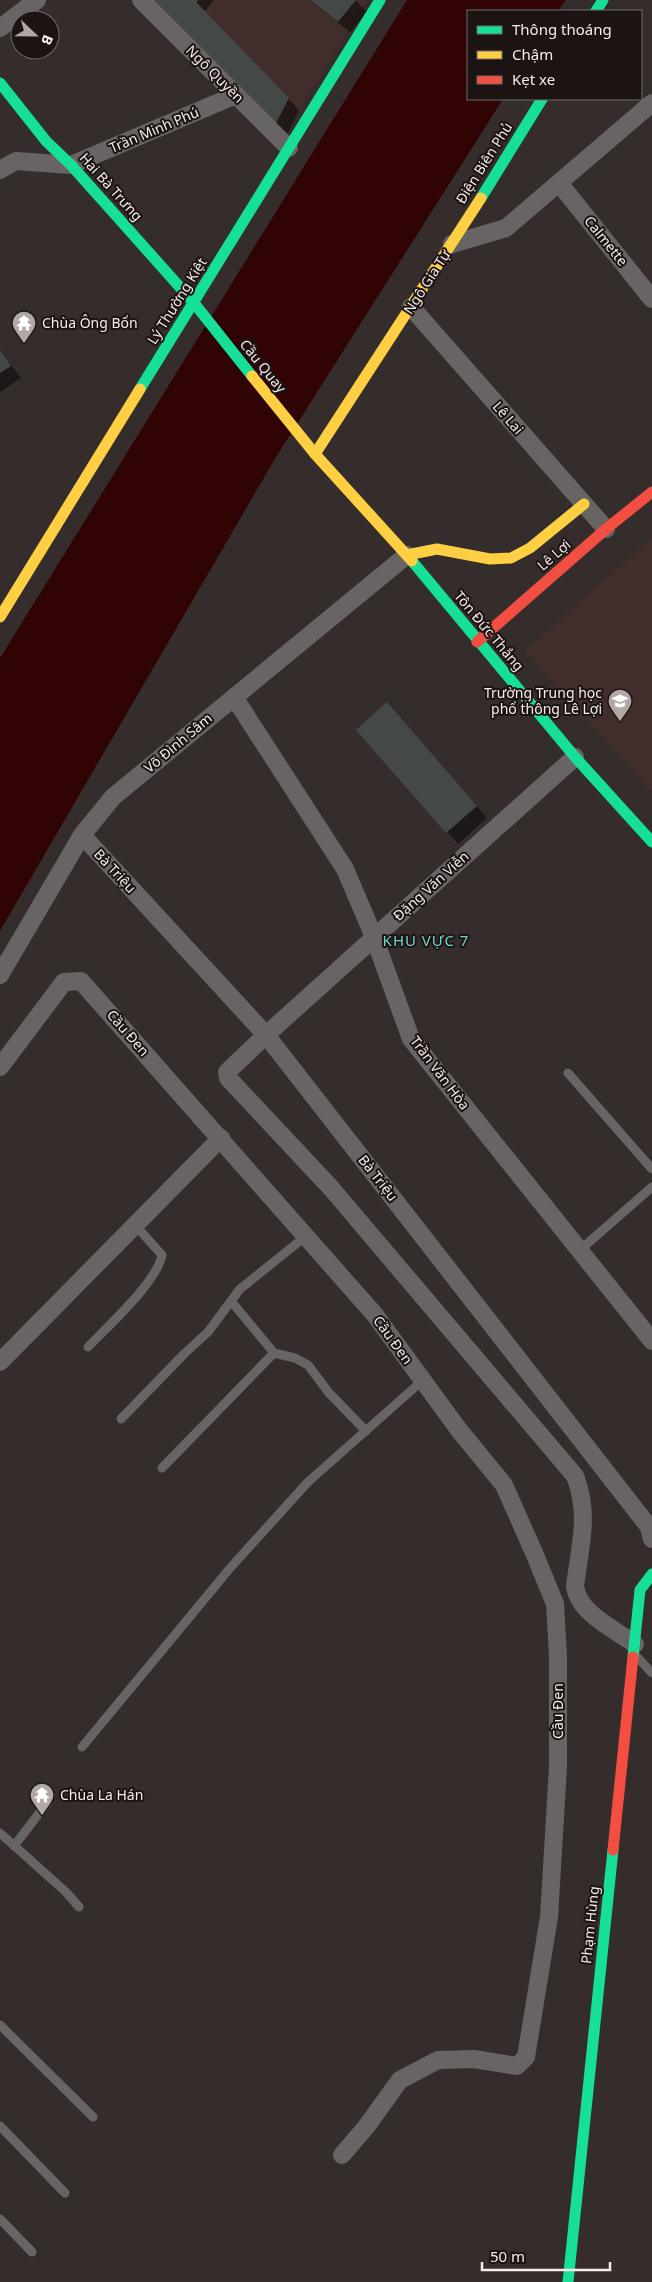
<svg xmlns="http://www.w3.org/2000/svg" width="652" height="2282" viewBox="0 0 652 2282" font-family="'Noto Sans',sans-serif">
	<rect width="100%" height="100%" fill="#352d2b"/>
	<g fill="#412d29">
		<path d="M147 0H367L285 135Z"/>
		<path d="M652 538V792L525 651Z"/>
	</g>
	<path fill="#300404" d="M407 0H566L558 11H468V99H503L276 457 0 931V658Z"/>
	<g fill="#0007">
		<path d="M154 0H214L204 12 299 110 287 135Z"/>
		<path d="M309 0H355L367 12 350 32Z"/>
		<path d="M0 351 21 378 0 392Z"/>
		<path d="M398 715 487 818 458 844 358 730Z"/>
	</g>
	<g fill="#444947">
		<path d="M152 0H199L196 2 289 98 275 125Z"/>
		<path d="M310 0H356L338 22Z"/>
		<path d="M0 350 11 366 0 373Z"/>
		<path d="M387 702 477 806 446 833 356 730Z"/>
	</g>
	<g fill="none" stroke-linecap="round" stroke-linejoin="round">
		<g stroke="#686464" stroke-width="9">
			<path d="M568 1073 652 1169"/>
			<path d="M580 1250 652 1187"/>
			<path d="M231 1301 274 1353 295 1358 308 1365 329 1393 366 1431"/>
			<path d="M88 1347C108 1326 157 1282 162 1255L135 1225"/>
			<path d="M121 1419 184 1354 208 1332 240 1289 306 1236"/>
			<path d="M162 1468 274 1353"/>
			<path d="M637 1657 652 1673"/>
			<path d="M82 1747 231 1567 308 1482 423 1380"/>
			<path d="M0 1833 66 1892 79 1907"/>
			<path d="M14 1846 47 1803"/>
			<path d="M0 2025 93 2117"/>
			<path d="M0 2126 65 2193"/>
			<path d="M0 2219 32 2252"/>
		</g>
		<g stroke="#686464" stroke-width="18">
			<path d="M141 0 289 148"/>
			<path d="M0 28 37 0"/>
			<path d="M0 170 16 161 71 165 236 95"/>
			<path d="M559 183 652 299"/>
			<path d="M452 244 506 228 652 103"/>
			<path d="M411 307 606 529"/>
			<path d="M234 697 345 869 374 937 411 1039 652 1341"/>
			<path d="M575 757 266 1035 227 1072 228 1078 331 1188 575 1476C590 1515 580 1545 575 1586 578 1613 614 1629 635 1644"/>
			<path d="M82 835 266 1035 649 1527 652 1539"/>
			<path d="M0 975 82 835 113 797 407 555"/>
			<path d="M0 1067 64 982 81 981 375 1315 459 1430 504 1485 535 1555 555 1604 558 1656V1767L549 1917 526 2057 517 2066 474 2059 438 2060 400 2080 366 2127 342 2155"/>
			<path d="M0 1362 221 1138"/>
		</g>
		<g stroke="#16e098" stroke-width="11">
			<path d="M596 11 603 0"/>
			<path d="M0 83 46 141 71 165 194 303 252 376"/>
			<path d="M481 198 542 99"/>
			<path d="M140 389 380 0"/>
			<path d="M412 561 575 757 652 842"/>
			<path d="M633 1657 640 1590 652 1574"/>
			<path d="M568 2282 613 1850"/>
		</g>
		<g stroke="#ffcf43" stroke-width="11">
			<path d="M252 376 315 454 412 561"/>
			<path d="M315 454 481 198"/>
			<path d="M407 555 437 549 490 559 511 558 530 548 584 504"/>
			<path d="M0 617 140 389"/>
		</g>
		<g stroke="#f24e42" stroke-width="11">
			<path d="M477 642 606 529 652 492"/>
			<path d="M613 1850 633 1657"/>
		</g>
	</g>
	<defs>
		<symbol id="temple-pin" viewBox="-11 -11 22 30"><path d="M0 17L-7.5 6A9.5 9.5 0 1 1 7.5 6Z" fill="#b2a9a7" stroke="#1b1413"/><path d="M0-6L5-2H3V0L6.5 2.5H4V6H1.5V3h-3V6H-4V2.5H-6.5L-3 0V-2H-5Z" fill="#fff"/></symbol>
		<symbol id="school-pin" viewBox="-11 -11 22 30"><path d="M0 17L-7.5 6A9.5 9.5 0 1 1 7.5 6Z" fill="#b2a9a7" stroke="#1b1413"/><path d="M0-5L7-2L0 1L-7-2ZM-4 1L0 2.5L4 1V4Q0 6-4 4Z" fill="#fff"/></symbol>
	</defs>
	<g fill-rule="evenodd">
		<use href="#temple-pin" x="10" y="309" width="28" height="38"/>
		<use href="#school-pin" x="606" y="687" width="28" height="38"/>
		<use href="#temple-pin" x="28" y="1781" width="28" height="38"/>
	</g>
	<g text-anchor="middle" stroke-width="4" stroke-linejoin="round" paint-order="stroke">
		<g font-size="14" fill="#f6ecea" stroke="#1b1413">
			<text transform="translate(215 74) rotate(45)" y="5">Ngô Quyền</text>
			<text transform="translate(154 130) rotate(-23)" y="5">Trần Minh Phú</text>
			<text transform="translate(484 163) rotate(-58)" y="5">Điện Biên Phủ</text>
			<text transform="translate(111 187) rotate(48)" y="5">Hai Bà Trưng</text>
			<text transform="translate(606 241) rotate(51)" y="5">Calmette</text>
			<text transform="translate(427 282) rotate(-57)" y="5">Ngô Gia Tự</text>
			<text transform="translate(177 301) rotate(-58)" y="5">Lý Thường Kiệt</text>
			<text transform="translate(263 366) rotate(51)" y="5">Cầu Quay</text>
			<text transform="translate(508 418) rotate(49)" y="5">Lê Lai</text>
			<text transform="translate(554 555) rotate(-41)" y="5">Lê Lợi</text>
			<text transform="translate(489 631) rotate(50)" y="5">Tôn Đức Thắng</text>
			<text transform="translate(178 743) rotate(-40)" y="5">Võ Đình Sâm</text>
			<text transform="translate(115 871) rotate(47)" y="5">Bà Triệu</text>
			<text transform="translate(431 886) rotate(-42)" y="5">Đặng Văn Viễn</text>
			<text transform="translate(128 1033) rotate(49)" y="5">Cầu Đen</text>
			<text transform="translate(440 1073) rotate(53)" y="5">Trần Văn Hòa</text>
			<text transform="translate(378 1178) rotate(52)" y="5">Bà Triệu</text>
			<text transform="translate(393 1340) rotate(54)" y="5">Cầu Đen</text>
			<text transform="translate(558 1711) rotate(-90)" y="5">Cầu Đen</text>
			<text transform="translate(590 1925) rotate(-84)" y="5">Phạm Hùng</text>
		</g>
		<g font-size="14" fill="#f6ecea" stroke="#1b1413" text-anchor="start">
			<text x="42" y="328">Chùa Ông Bổn</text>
			<text x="602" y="698" text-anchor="end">Trường Trung học<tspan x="602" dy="16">phổ thông Lê Lợi</tspan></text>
			<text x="60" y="1800">Chùa La Hán</text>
		</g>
		<g font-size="15" letter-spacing="1" fill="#6bd5ca" stroke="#1b1413">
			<text x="426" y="946">KHU VỰC 7</text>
		</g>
	</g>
	<rect x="467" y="10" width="175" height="90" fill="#1b1413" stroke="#736a69"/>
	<rect x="477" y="26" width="25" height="8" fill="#16e098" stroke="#736a69"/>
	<text x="512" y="35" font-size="15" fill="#f6ecea">Thông thoáng</text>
	<rect x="477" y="51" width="25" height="8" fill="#ffcf43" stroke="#736a69"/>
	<text x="512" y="60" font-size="15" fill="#f6ecea">Chậm</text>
	<rect x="477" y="76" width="25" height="8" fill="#f24e42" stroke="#736a69"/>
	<text x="512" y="85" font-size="15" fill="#f6ecea">Kẹt xe</text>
	<g transform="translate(35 35) rotate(112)"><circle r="24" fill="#1b1413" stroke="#736a69"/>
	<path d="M0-4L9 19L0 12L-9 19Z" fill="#b2a9a7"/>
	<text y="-8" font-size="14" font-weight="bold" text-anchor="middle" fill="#f6ecea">B</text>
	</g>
	<path d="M482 2262v8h128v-8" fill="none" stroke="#f6ecea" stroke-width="2.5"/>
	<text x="490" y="2262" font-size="15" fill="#f6ecea" stroke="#1b1413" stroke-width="4" paint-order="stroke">50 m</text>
</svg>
